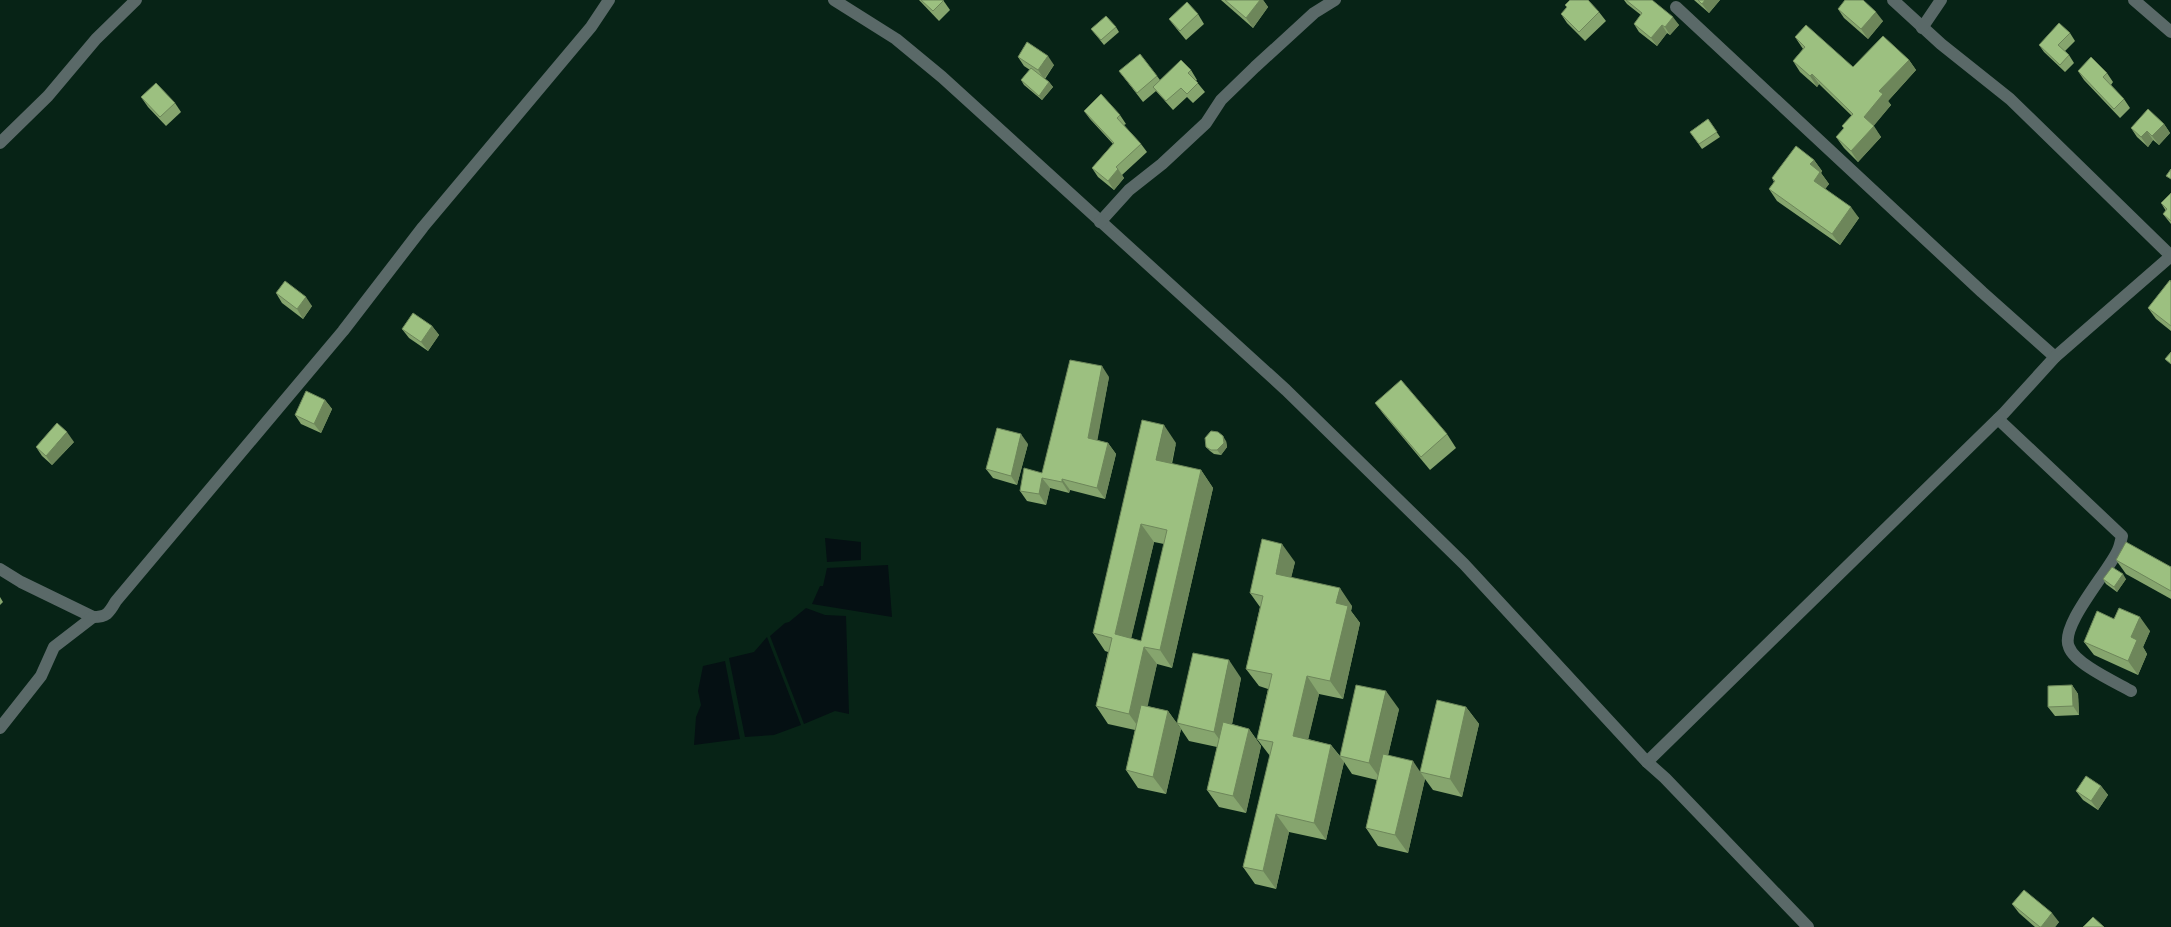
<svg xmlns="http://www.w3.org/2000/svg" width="2171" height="927" viewBox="0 0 2171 927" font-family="'Space Grotesk',sans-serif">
	<rect width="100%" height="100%" fill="#072316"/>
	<g fill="#051013">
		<path d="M825 538 861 542V560L827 562Z"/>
		<path d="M888 565 892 617 812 604 820 586H823L827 568Z"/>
		<path d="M806 608 825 615 846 616 849 714 835 711 804 724 770 636 785 623 789 622Z"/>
		<path d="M767 637 801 725 774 735 745 737 729 658 754 652Z"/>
		<path d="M725 661 740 739 694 745 696 717 701 705 698 691 703 666Z"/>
	</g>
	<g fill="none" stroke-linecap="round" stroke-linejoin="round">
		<g stroke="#5a6968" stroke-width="12">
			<path d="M834 0 896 39 942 77 1286 390 1464 564 1647 762 1665 778 1808 927"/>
			<path d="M1893 0 1941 44 2010 99 2171 256"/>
			<path d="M2134 0 2171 32"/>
			<path d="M1676 7 1982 292 2055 357"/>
			<path d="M1922 28 1941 0"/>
			<path d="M0 143 48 96 96 39 136 0"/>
			<path d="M1100 222 1129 190 1162 164 1206 123 1221 100 1255 67 1314 13 1335 0"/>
			<path d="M1998 419 2122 536C2121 540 2120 546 2118 550 2109 571 2059 626 2069 647 2075 664 2115 682 2131 691"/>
			<path d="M0 569 21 582 93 617C107 617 109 613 116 601L343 331 423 227 591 27 609 0"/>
			<path d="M0 728 41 676 54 647 93 617"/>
			<path d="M1647 762 2004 413 2055 357 2171 256"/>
		</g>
	</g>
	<g fill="#86a56e" fill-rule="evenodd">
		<path d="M919 0H943L950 10 939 21Z"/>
		<path d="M1221 0H1263L1268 7 1253 28Z"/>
		<path d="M1624 0H1652L1679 25 1670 35 1667 33 1657 46 1639 32 1634 24 1641 15 1627 4Z"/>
		<path d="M1694 0H1720L1709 13Z"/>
		<path d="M1565 5 1599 12 1606 21 1585 41 1567 23 1561 14 1567 8Z"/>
		<path d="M1838 9 1883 21 1868 39 1844 18Z"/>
		<path d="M1198 14 1204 24 1186 40 1176 28 1169 19Z"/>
		<path d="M1116 27 1119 32 1104 45 1091 29Z"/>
		<path d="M2070 33 2075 41 2065 51 2069 55 2074 63 2065 72 2044 52 2039 45Z"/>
		<path d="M1795 37 1853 67 1909 60 1916 70 1888 101 1891 105 1873 126 1881 137 1858 162 1844 148 1836 137 1844 129 1842 126 1852 116 1819 84 1817 87 1800 72 1793 61 1803 49Z"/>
		<path d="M1018 57 1054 65 1045 79 1049 82 1053 87 1042 100 1024 85 1021 80 1030 70 1024 66Z"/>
		<path d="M1191 70 1197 80 1196 81 1205 92 1193 103 1187 97 1173 110 1156 91 1143 102 1119 71 1157 76 1160 80Z"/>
		<path d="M2078 71 2107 73 2113 82 2111 85 2124 99 2130 108 2120 118 2084 80Z"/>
		<path d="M141 97 175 103 181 112 166 126 148 107Z"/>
		<path d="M1084 111 1120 115 1126 124 1124 125 1141 144 1147 152 1122 175 1124 178 1114 190 1098 177 1092 168 1113 144 1090 119Z"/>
		<path d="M1708 119 1720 137 1702 149 1690 132Z"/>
		<path d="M2164 124 2170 133 2159 145 2153 140 2148 147 2137 137 2131 128Z"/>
		<path d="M1814 160 1822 171 1821 173 1829 184 1825 189 1859 218 1840 245 1777 201 1769 189 1774 182 1772 178Z"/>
		<path d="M2171 193V224L2163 214 2166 211 2161 203Z"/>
		<path d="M2171 282V331L2156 319 2148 308Z"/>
		<path d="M276 293 312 306 303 319 282 303Z"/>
		<path d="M432 326 439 335 428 351 409 338 402 329Z"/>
		<path d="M1109 377 1097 440 1108 443 1116 454 1105 499 1070 490 1069 493 1050 488 1046 505 1027 501 1020 491 1042 473Z"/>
		<path d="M325 400 332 409 321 433 301 424 295 415Z"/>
		<path d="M1375 403 1447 434 1456 448 1430 470 1385 416Z"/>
		<path d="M1226 441 1227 447 1221 455 1214 454 1210 451 1206 447Z"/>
		<path d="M74 442 52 465 42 456 36 447Z"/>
		<path d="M1176 443 1172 464 1201 470 1213 488 1172 668 1157 664 1147 706 1168 711 1181 729 1166 794 1138 788 1126 770 1135 730 1108 724 1096 706 1108 652 1105 651 1093 633ZM1154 542 1164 544 1141 641 1131 638Z"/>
		<path d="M1028 444 1017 485 993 478 986 469Z"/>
		<path d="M2116 560 2171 567V599L2126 574Z"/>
		<path d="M1295 562 1291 577 1352 606 1351 611 1360 623 1343 699 1319 694 1308 739 1331 745 1340 756 1399 709 1388 755 1420 772 1466 707 1479 724 1462 797 1433 790 1425 779 1408 853 1378 846 1366 828 1377 780 1352 774 1344 762 1326 840 1289 832 1276 889 1255 884 1243 867 1270 756 1257 739 1268 689 1259 686 1246 669 1260 607 1250 593Z"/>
		<path d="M2103 579H2126L2117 592 2106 584Z"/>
		<path d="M0 597 3 602 0 605Z"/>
		<path d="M2114 619 2150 631 2143 647 2147 654 2138 675 2094 655 2084 642Z"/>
		<path d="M1241 678 1232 724 1249 729 1261 746 1246 813 1219 807 1207 790 1217 747 1189 741 1177 723Z"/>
		<path d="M2072 685 2078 694 2079 715 2055 716 2048 707Z"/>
		<path d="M2101 786 2108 795 2098 810 2083 800 2076 791Z"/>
		<path d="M2012 904 2059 922 2055 927H2035L2019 913Z"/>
	</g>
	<g fill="#6d865a">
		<path d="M1260 0H1263L1268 7 1253 28 1246 18Z"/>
		<path d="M1705 0H1720L1709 13 1702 4Z"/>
		<path d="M1876 12 1883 21 1868 39 1861 29Z"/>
		<path d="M1673 17 1679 25 1670 35 1665 27Z"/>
		<path d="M1662 25 1667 33 1657 46 1651 38Z"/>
		<path d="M1048 56 1054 65 1044 79 1038 70Z"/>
		<path d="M1909 60 1916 70 1888 101 1891 105 1872 128 1864 117 1879 91Z"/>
		<path d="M1812 74 1819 84 1817 87 1810 76Z"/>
		<path d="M1049 82 1053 87 1042 100 1039 96Z"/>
		<path d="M2164 124 2170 133 2159 145 2152 136Z"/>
		<path d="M1874 126 1881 137 1858 162 1851 151Z"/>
		<path d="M2147 131 2153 140 2148 147 2141 137Z"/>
		<path d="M1814 160 1822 171 1821 173 1829 184 1822 193 1814 181 1810 164Z"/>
		<path d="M1118 169 1124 178 1114 190 1108 181Z"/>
		<path d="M1851 207 1859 218 1840 245 1832 234Z"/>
		<path d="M306 297 312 306 303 319 297 309Z"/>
		<path d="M432 326 439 335 428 351 421 342Z"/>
		<path d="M1102 366 1109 377 1096 448 1088 438Z"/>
		<path d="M325 400 332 409 321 433 314 424Z"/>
		<path d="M1164 425 1176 443 1168 478 1156 460Z"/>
		<path d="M67 432 74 442 52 465 46 456Z"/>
		<path d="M1021 434 1028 444 1017 485 1011 476Z"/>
		<path d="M1223 436 1226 441 1227 447 1221 455 1217 450Z"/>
		<path d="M1108 443 1116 454 1105 499 1097 488Z"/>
		<path d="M1201 470 1213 488 1172 668 1160 650Z"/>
		<path d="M1042 478 1050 488 1046 505 1039 494Z"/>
		<path d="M1062 479 1070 490 1069 493 1062 482Z"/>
		<path d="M1141 524 1154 542 1128 652 1115 634Z"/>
		<path d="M1282 544 1295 562 1288 591 1276 574Z"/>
		<path d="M2123 574 2126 579 2117 592 2114 587Z"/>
		<path d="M1340 588 1352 606 1351 611 1360 623 1343 699 1330 681 1336 603Z"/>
		<path d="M2140 617 2150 631 2143 647 2147 654 2138 675 2128 661 2131 637Z"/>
		<path d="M1144 647 1157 664 1142 732 1129 714Z"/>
		<path d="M1229 660 1241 678 1227 750 1214 732Z"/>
		<path d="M1307 676 1319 694 1305 753 1293 736Z"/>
		<path d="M2072 685 2078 694 2079 715 2073 706Z"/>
		<path d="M1386 691 1399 709 1382 781 1369 763Z"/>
		<path d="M1466 707 1479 724 1462 797 1450 779Z"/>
		<path d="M1168 711 1181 729 1166 794 1153 777Z"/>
		<path d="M1249 729 1261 746 1246 813 1233 796Z"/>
		<path d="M1331 745 1344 762 1326 840 1314 823Z"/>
		<path d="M1413 761 1425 779 1408 853 1395 835Z"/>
		<path d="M2101 786 2108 795 2098 810 2091 801Z"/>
		<path d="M1276 814 1289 832 1276 889 1263 871Z"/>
		<path d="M2052 913 2059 922 2055 927H2041Z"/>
	</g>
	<g fill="#9cc080" stroke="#6d865a" fill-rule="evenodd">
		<path d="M921 0H943V1L933 11Z"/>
		<path d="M1225 0H1260L1246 18Z"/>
		<path d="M1570 0H1588L1599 12 1579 32 1561 14 1567 7 1565 5Z"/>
		<path d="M1626 0H1652L1673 17 1665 27 1662 25 1651 38 1634 24 1642 13Z"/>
		<path d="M1698 0H1705L1702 4Z"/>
		<path d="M1845 0H1863L1876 12 1861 29 1838 9Z"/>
		<path d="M1187 2 1198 14 1180 31 1169 19Z"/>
		<path d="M1106 16 1116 27 1101 40 1091 29Z"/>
		<path d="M2059 23 2070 33 2058 45 2069 55 2060 65 2039 45Z"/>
		<path d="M1806 25 1853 67 1883 36 1909 60 1879 91 1883 94 1864 117 1874 126 1851 151 1836 137 1844 128 1842 126 1853 114 1812 74 1810 76 1793 61 1805 47 1795 37Z"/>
		<path d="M1027 42 1048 56 1038 70 1018 57Z"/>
		<path d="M1140 54 1157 76 1137 93 1119 71Z"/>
		<path d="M2091 57 2107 73 2103 77 2124 99 2114 109 2078 71Z"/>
		<path d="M1181 60 1191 70 1188 73 1198 83 1187 94 1181 88 1166 101 1153 87Z"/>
		<path d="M1031 68 1049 82 1039 96 1021 80Z"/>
		<path d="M156 83 175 103 160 117 141 97Z"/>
		<path d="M1101 94 1120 115 1117 118 1141 144 1116 167 1118 169 1108 181 1092 168 1114 143 1084 111Z"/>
		<path d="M2148 109 2164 124 2152 136 2147 131 2141 137 2131 128Z"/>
		<path d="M1708 119 1717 132 1699 144 1690 132Z"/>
		<path d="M1796 146 1814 160 1810 164 1820 172 1814 181 1851 207 1832 234 1769 189 1775 181 1772 178Z"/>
		<path d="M2171 169V179L2166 176Z"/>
		<path d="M2171 193V221L2163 214 2167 209 2161 203Z"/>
		<path d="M2170 280 2171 282V326L2148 308Z"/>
		<path d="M285 281 306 297 297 309 276 293Z"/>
		<path d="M413 313 432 326 421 342 402 329Z"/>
		<path d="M2171 352V364L2165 359Z"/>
		<path d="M1070 360 1102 366 1088 438 1108 443 1097 488 1062 479V482L1042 478 1039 494 1020 491 1024 468 1042 473Z"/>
		<path d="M1401 380 1447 434 1421 457 1375 403Z"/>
		<path d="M306 391 325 400 314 424 295 415Z"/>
		<path d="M1142 420 1164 425 1156 460 1201 470 1160 650 1144 647 1129 714 1096 706 1112 638 1093 633ZM1141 524 1167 530 1141 641 1115 634Z"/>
		<path d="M57 423 67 432 46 456 36 447Z"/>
		<path d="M997 428 1021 434 1011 476 986 469Z"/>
		<path d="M1211 431 1218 432 1223 436 1224 443 1217 450H1211L1206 447 1205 438Z"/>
		<path d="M1262 539 1282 544 1276 574 1340 588 1336 603 1348 606 1330 681 1307 676 1293 736 1331 745 1314 823 1276 814 1263 871 1243 867 1273 742 1257 739 1272 674 1246 669 1263 596 1250 593Z"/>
		<path d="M2126 542 2171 567V591L2116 560Z"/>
		<path d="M2112 567 2123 574 2114 587 2103 579Z"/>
		<path d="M2119 608 2140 617 2131 637 2137 640 2128 661 2084 642 2097 611 2114 619Z"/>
		<path d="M1193 653 1229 660 1214 732 1177 723Z"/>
		<path d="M1356 685 1386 691 1369 763 1340 756Z"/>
		<path d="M2072 685 2073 706 2048 707V686Z"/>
		<path d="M1437 700 1466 707 1450 779 1420 772Z"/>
		<path d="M1141 705 1168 711 1153 777 1126 770Z"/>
		<path d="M1223 722 1249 729 1233 796 1207 790Z"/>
		<path d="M1383 754 1413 761 1395 835 1366 828Z"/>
		<path d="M2086 776 2101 786 2091 801 2076 791Z"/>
		<path d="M2024 890 2052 913 2041 927H2040L2012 904Z"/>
		<path d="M2093 917 2104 927H2083Z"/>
	</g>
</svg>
